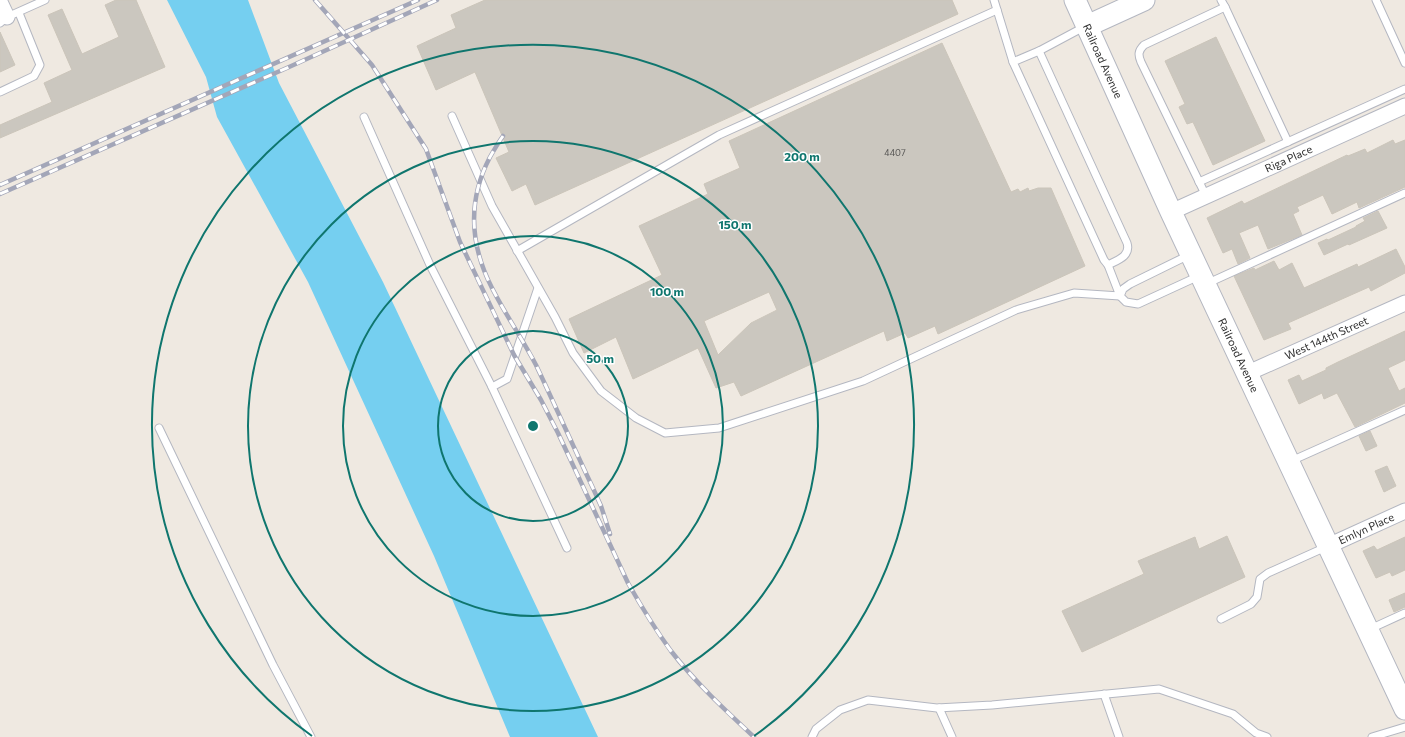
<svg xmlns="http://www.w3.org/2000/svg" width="1405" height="737" viewBox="0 0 1405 737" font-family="Commissioner,sans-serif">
	<rect width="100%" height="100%" fill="#efe9e1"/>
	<path fill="#75cff0" d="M167 0H248L279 83 383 282 598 737H510L434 556 308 282 217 117 206 77Z"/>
	<g fill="#cbc7bf" stroke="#cbc5ba" fill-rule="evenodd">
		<path d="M116 0H136L165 67 0 138V125L52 102 44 83 72 70 48 15 62 9 82 54 119 37 105 5Z"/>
		<path d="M485 0H952L958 14 535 205 526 184 512 191 496 158 509 152 475 72 436 90 417 46 456 28 451 15Z"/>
		<path d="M0 32 15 65 0 72Z"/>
		<path d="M1216 37 1265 141 1213 165 1193 122 1187 124 1179 107 1185 104 1165 61Z"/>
		<path d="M942 43 1011 192 1018 189 1020 192 1028 188 1029 191 1038 188H1051L1085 266 938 334 935 326 908 338 905 333 887 341 884 331 741 396 734 382 716 388 698 348 633 379 616 337 584 353 569 319 662 275 639 226 708 194 704 184 740 168 729 141ZM769 292 777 310 751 323 718 355 704 321Z"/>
		<path d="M1393 140 1395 144 1405 140V187L1359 208 1357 202 1332 214 1323 195 1297 207 1299 211 1293 214 1302 235 1268 249 1258 225 1239 233 1250 258 1238 264 1232 249 1223 253 1207 218 1242 201 1244 204 1347 155 1348 156 1365 149 1367 153Z"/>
		<path d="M1378 211 1387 228 1349 245 1348 244 1324 255 1318 243 1327 239 1328 240 1356 227V226L1365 221 1363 218Z"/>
		<path d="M1396 249 1405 267V273L1371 291 1369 287 1288 323 1291 329 1264 340 1234 276 1254 268 1255 270 1274 261 1279 270 1292 263 1304 288 1357 264 1358 267Z"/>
		<path d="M1405 331V360L1388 368 1399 391 1405 388V403L1355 427 1337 393 1324 399 1322 393 1299 404 1288 380 1299 375 1302 381 1326 370V368L1338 362Z"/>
		<path d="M1370 431 1377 446 1366 451 1359 436Z"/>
		<path d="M1387 466 1396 486 1384 492 1375 471Z"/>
		<path d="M1227 536 1245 577 1082 652 1062 611 1144 574 1138 561 1195 537 1199 549Z"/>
		<path d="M1405 537V570L1392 576 1390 572 1376 578 1363 551 1374 546 1377 550Z"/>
		<path d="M1405 593V607L1394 612 1389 600Z"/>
	</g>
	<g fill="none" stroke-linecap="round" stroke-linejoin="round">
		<defs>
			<g id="lane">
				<path d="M994 0 1013 62"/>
				<path d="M1376 0 1405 63"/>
				<path d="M1225 7 1288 142"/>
				<path d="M0 23 7 17 45 0"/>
				<path d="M1039 51 1127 243C1131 256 1118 260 1108 265"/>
				<path d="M0 92 34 76 40 65 19 13"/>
				<path d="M452 116 492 206 555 317 573 353 601 391 636 418 665 433 719 428 863 381 1016 310 1074 293 1120 296 1108 265 1104 260 1013 62 1039 51 1084 27"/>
				<path d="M364 117 430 265 492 387"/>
				<path d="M1199 182 1405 89"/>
				<path d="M1206 196 1141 62C1138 55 1138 51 1144 45L1225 7 1221 0"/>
				<path d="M517 251 719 135 997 10"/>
				<path d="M1189 255 1130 284 1123 289 1120 296 1126 302 1138 304 1199 276"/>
				<path d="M1206 284 1405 193"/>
				<path d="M538 288 507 379 492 387 567 548"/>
				<path d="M159 428 273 665 311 737"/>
				<path d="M1291 461 1405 410"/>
				<path d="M1221 619 1251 604 1257 597 1260 579 1268 573 1326 547"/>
				<path d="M1370 629 1405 613"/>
				<path d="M1104 694 1119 737"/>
				<path d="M939 708 952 737"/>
				<path d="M812 737 816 729 840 710 868 700 937 708 992 705 1159 689 1233 714 1256 733 1267 737"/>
				<path d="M1372 737 1405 727"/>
			</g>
			<g id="street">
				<path d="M0 2 7 17"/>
				<path id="s1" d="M1171 212 1405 106"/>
				<path id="s2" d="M1248 373 1405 303"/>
				<path id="s3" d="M1328 546 1405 511"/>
			</g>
			<g id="secondary">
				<path id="s4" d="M1075 0 1171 212 1405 709"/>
				<path d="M1087 26 1144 0"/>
			</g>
		</defs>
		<use href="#lane" stroke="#b4b7c1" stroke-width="9"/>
		<use href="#street" stroke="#b4b7c1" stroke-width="17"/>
		<use href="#secondary" stroke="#b4b7c1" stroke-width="23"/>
		<use href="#lane" stroke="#fff" stroke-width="7"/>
		<use href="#street" stroke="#fff" stroke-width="15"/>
		<use href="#secondary" stroke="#fff" stroke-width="21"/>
		<defs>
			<g id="rail">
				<path d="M315 0 372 65 426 149 460 242 514 355 541 400 558 433 628 583C641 606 655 629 671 651 695 682 725 710 754 737"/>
				<path d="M503 136C498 143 494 150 490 157 467 201 470 245 492 288 505 314 522 338 536 365 555 405 573 446 592 486L601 506 610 534"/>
				<path d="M0 185 418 0"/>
				<path d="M0 194 289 67 437 0"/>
			</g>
		</defs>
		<use href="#rail" stroke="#a3a6b8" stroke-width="4.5"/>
		<use href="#rail" stroke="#fff" stroke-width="3" stroke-dasharray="9" stroke-linecap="butt"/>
	</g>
	<g fill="none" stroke="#0f766e" stroke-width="2">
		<circle cx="533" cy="426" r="95"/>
		<circle cx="533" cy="426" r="190"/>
		<circle cx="533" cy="426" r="285"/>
		<path d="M312 736A381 381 0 1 1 754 736"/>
	</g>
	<g text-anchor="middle" stroke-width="3" stroke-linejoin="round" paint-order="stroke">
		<g font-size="9" fill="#555452">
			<text x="895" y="156">4407</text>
		</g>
		<g font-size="11" fill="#2e2e2e" stroke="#fff">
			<text dy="4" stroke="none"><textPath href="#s4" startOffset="67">Railroad Avenue</textPath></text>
			<text dy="4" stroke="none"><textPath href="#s1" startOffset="129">Riga Place</textPath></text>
			<text dy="4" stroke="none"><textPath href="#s2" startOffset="86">West 144th Street</textPath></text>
			<text dy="4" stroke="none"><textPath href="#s4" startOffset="391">Railroad Avenue</textPath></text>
			<text dy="4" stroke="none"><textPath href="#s3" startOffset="42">Emlyn Place</textPath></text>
		</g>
	</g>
	<circle cx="533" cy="426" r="6" fill="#0f766e" stroke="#fff" stroke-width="2"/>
	<g font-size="12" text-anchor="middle" font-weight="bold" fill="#0f766e" stroke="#fff" stroke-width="3" stroke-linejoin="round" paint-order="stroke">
		<text x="802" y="161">200 m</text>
		<text x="735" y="229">150 m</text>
		<text x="667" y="296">100 m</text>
		<text x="600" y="363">50 m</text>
	</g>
</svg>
